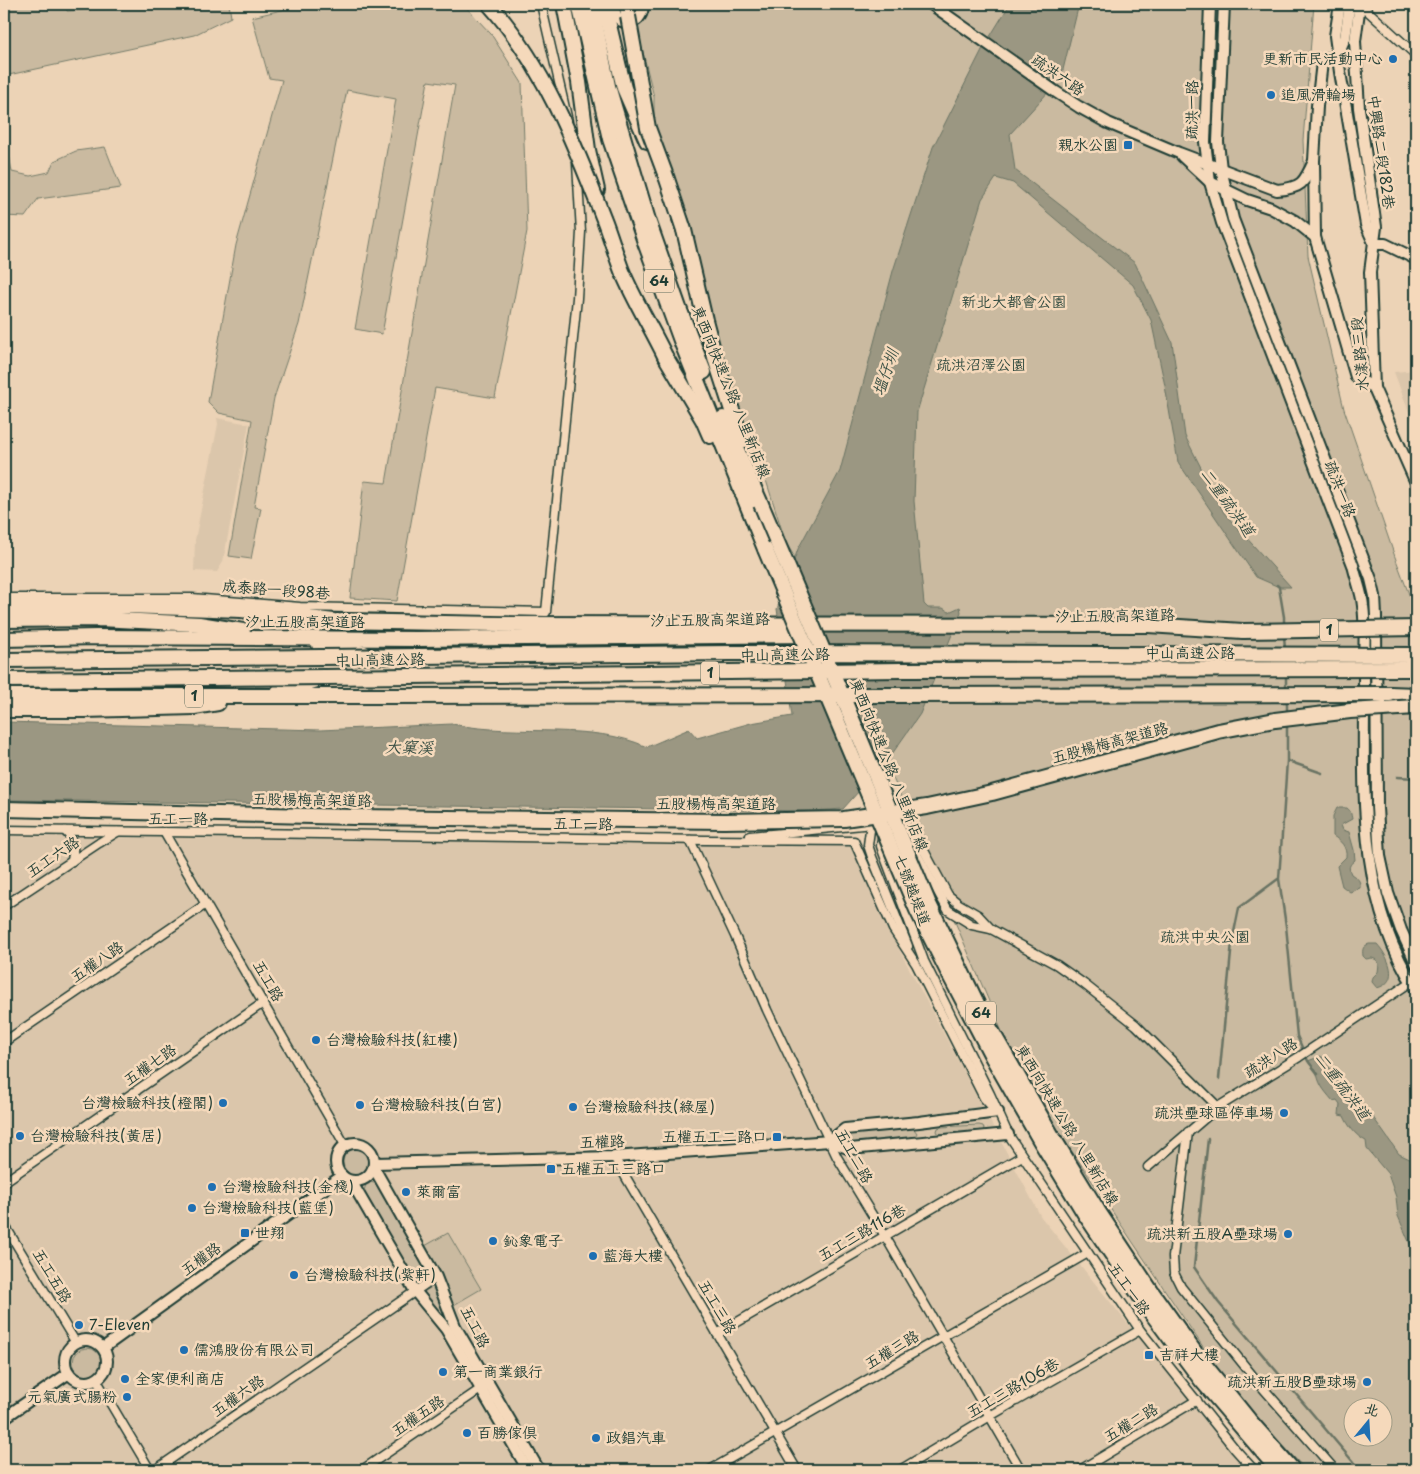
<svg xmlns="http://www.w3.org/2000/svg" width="1420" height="1474" viewBox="0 0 1420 1474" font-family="'Playpen Sans','LXGW WenKai TC',sans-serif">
	<rect width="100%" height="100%" fill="#ecd3b6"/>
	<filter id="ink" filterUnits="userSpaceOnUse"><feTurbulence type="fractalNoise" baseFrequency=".02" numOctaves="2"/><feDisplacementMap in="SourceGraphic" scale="10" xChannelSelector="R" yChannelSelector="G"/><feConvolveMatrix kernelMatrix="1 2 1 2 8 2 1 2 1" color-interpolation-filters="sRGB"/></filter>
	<g filter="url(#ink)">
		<g fill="#dbc6ab">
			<path d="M1416 370V431L1394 372Z"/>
			<path d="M217 418 249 424 223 562 217 572 194 571 195 540 218 424Z"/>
			<path d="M4 836 853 845 867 882 894 940 1041 1217 1247 1470H4Z"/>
		</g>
		<g fill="#cabaa0" stroke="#747c6a" fill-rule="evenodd">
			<path d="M4 4H65L67 11 135 7 147 4H229L231 17 194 35 4 76Z"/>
			<path d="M307 4H463L491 34 522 83 527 231 495 398 435 388 397 601 350 598 364 481 386 483 455 85 428 81 382 334 355 329 396 99 347 90 299 324 274 398 254 507 261 508 251 559 229 556 252 420 219 413 208 402 236 245 282 80 269 78 252 17Z"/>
			<path d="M631 4H1314L1303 140 1308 256 1344 409 1395 557 1416 613V1470H1306L1234 1393 1020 1074 947 903 896 809 902 799 889 769 857 712 810 582 786 543 765 477 730 395 654 131V97ZM1352 1406H1382V1436H1352Z"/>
			<path d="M4 125 12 172 30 176 49 172 54 161 76 151 105 147 121 188 38 199 25 217 4 216Z"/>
			<path d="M979 1125 983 1126 984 1129 981 1132 977 1133 943 1135 938 1133 937 1131 938 1128 941 1127Z"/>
			<path d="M911 1128 914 1129 917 1133 914 1138 850 1144 845 1141V1137L848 1134Z"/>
			<circle cx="357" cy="1162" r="14"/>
			<path d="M370 1182 378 1184 430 1273 416 1282 364 1191 366 1184Z"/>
			<path d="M448 1233 481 1289 452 1306 423 1247Z"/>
			<path d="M435 1285 446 1315 441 1314 424 1293 425 1291Z"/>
			<circle cx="87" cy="1362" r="14"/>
		</g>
		<g fill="#9b9782" stroke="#697363">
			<path d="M1010 4H1079L1061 78 1010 134 1015 170 1135 263 1172 342 1185 436 1224 513 1291 587H1279L1256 577 1178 462 1165 386 1151 320 1133 285 1013 183 996 178 982 199 917 412 914 501 924 604 928 608H943L949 612 960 607 961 612 920 714 892 754 843 809 812 811 4 800V722L320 730 452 724C487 731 522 730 556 731 587 732 619 734 647 747L689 729 697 738 751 723 792 716 777 609 798 549 840 471 893 271 933 147 983 48Z"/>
			<path d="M1337 808H1347C1351 811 1351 814 1352 819L1341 825 1343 830 1349 832 1354 850 1355 860C1349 865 1348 867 1351 874 1357 878 1361 880 1360 888L1350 892 1342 886 1337 866 1346 857C1347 847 1341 841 1333 836V816Z"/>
			<path d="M1369 944H1377C1388 956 1401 982 1377 988L1372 982 1373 977 1378 972 1379 964 1377 960 1372 958 1366 959 1363 956C1362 949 1363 946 1369 944Z"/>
			<path d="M1321 1056 1325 1060 1323 1064 1327 1065 1334 1072 1335 1079C1343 1086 1360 1094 1361 1107L1370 1113 1399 1154 1416 1162V1258L1398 1216 1396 1197 1388 1174 1367 1149 1366 1141C1357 1137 1348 1126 1344 1116L1339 1115 1340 1104 1337 1100 1333 1101C1322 1088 1319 1085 1316 1069L1310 1065 1308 1061Z"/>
		</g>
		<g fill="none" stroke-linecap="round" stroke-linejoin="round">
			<g stroke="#697363" stroke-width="2.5">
				<path d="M1277 585 1279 587 1284 617V626"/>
				<path d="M1284 634 1285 651"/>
				<path d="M1286 674V689"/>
				<path d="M1287 699V714"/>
				<path d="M1287 724V761L1279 879 1286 926 1297 1036 1308 1061 1318 1074"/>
				<path d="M1288 761 1322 773"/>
				<path d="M1397 777 1416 778"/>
				<path d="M1219 1079 1232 942 1239 908 1278 879"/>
				<path d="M1208 1139 1194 1267 1218 1302 1360 1470"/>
			</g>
			<defs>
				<g id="street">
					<path d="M541 4 568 121"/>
					<path d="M1360 4 1416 55"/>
					<path d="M4 598H192L300 607 546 612 577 298 581 232 577 164"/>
					<path d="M894 822 907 826 914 832 948 895 959 904 978 915 991 929"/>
					<path d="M876 824 870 830 868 845 872 857 908 946"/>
					<path d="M4 830 321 834 705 840 854 841 893 929 916 964 984 1098 994 1109"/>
					<path d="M65 831C75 841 74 848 72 861"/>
					<path d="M164 832 345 1145"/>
					<path d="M750 836 883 823"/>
					<path d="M885 836 882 838 881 846 883 852 924 961 990 1094 1008 1134 1140 1330 1235 1449 1254 1470"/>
					<path d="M908 838 948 910 972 925 991 929 1057 965 1084 984 1136 1025 1218 1107"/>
					<path d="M690 840 735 936 767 1010 837 1157 885 1236 1021 1470"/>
					<path d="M4 906 99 843 117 832"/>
					<path d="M4 1042 206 904"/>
					<path d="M1188 1132 1173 1257 1174 1273 1181 1287 1256 1380 1335 1470"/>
					<path d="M614 1157 797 1470"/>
					<path d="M1148 1167 1218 1107 1299 1057 1411 982 1416 981"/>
					<path d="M4 1182 263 1003"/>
					<path d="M4 1224 76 1343"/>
					<path d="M717 1334 1022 1156"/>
					<path d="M96 1379 150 1470"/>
					<path d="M155 1470 436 1277"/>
					<path d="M362 1470 485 1386"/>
					<path d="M710 1470 1088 1253"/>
					<path d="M900 1470 990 1416 1140 1330"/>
					<path d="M1080 1470 1197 1400"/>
				</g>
				<g id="secondary">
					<path d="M613 4C614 9 615 16 619 19 625 25 636 23 640 16 642 13 643 7 643 4"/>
					<path d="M931 4 1056 92 1079 107 1108 123 1179 153 1277 190C1302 188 1304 183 1314 161"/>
					<path d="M1210 4 1205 142 1210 182 1222 223 1353 565C1356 579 1362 593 1363 606 1366 627 1364 650 1364 671 1365 778 1354 895 1416 989"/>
					<path d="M1224 4 1218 142 1221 169 1233 219 1371 579 1375 596 1376 616 1377 808 1380 856 1388 893 1401 930 1416 963"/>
					<path d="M1340 4 1335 36 1340 72 1366 225 1374 243"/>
					<path d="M1360 4 1355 41 1359 108 1376 227 1370 272 1374 388 1416 483"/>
					<path d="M1182 156 1210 182 1247 200 1271 208 1295 221 1315 237 1356 377 1374 388"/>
					<path d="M1315 237 1314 161 1317 106 1322 62 1338 54 1345 38 1350 4"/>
					<path d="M1375 244H1385L1416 259"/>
					<path d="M830 1141 845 1129 919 1122 998 1112"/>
					<circle cx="355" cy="1162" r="19"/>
					<path d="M375 1163 614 1157 830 1141 850 1149 1008 1134"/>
					<path d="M374 1168 436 1277 455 1326 539 1470"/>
					<path d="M351 1181 415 1291 446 1329 528 1470"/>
					<circle cx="86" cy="1361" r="21"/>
					<path d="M103 1348 342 1176"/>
					<path d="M4 1418 69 1373"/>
				</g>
				<g id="highway">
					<path d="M564 4 579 82 588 150 597 190"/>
					<path d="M579 4 610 139 646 245 683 346 765 549"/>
					<path d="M591 4 608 86 648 220 679 308 704 372"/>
					<path d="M604 4 624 88 647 141"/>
					<path d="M627 4 628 16"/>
					<path d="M680 219 684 230 705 320 716 361 742 441"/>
					<path d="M665 356 703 420 710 436"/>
					<path d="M723 418 761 504"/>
					<path d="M4 607 127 606 241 610 334 621 500 624 1148 625 1243 631"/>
					<path d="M4 620 99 619 199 624 243 631"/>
					<path d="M4 639 96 637 417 639 812 635"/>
					<path d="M319 645 364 653"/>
					<path d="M278 692 320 679"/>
					<path d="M1390 694 1416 695"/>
					<path d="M4 696H385"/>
					<path d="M4 710H85L194 707 218 703"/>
					<path d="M4 809 354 817"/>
				</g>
			</defs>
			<use href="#street" stroke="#1f3d34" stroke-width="11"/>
			<use href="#secondary" stroke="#1f3d34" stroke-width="14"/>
			<use href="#highway" stroke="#1f3d34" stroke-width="18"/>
			<use href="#street" stroke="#f5d9bb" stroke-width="8"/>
			<use href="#secondary" stroke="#f5d9bb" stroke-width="10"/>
			<use href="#highway" stroke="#f5d9bb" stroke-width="14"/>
			<defs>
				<g id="highway-bridge">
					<path d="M489 4C543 64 574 142 603 217 610 234 615 253 622 271 634 300 651 327 665 356"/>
					<path d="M628 16 648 128 667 179 684 230"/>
					<path d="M761 504 855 726 928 902 983 1016 1052 1136 1098 1211 1151 1291 1199 1358 1249 1420 1293 1470"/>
					<path d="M765 549 917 910 947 970 993 1058 1040 1140 1085 1214 1150 1311 1202 1381 1278 1470"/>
					<path d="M1243 631 1416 628"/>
					<path d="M4 660 729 653 1416 655"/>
					<path d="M4 680 325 677 901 670 1416 669"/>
					<path d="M385 696 1390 694"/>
					<path d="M354 817 724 821 844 819 927 807 992 793 1218 731 1275 720 1350 711 1416 707"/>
				</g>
			</defs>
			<use href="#highway-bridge" stroke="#1f3d34" stroke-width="18" stroke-linecap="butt"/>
			<use href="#highway-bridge" stroke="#f5d9bb" stroke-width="14"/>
		</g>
	</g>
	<g fill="#1f6fb2" stroke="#f5d9bb" stroke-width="2">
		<circle cx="1393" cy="59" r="5"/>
		<circle cx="1271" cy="95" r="5"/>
		<rect x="1123" y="140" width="10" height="10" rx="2.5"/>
		<circle cx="316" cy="1040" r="5"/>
		<circle cx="223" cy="1103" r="5"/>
		<circle cx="360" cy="1105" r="5"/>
		<circle cx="573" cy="1107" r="5"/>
		<circle cx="1284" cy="1113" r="5"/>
		<circle cx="20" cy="1136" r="5"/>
		<rect x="772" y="1132" width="10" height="10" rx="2.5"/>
		<rect x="546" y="1164" width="10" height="10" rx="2.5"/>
		<circle cx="212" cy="1187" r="5"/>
		<circle cx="406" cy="1192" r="5"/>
		<circle cx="192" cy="1208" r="5"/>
		<rect x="240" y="1228" width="10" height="10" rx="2.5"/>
		<circle cx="1288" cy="1234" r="5"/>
		<circle cx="493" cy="1241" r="5"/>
		<circle cx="593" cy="1256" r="5"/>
		<circle cx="294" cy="1275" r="5"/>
		<circle cx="79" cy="1325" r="5"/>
		<circle cx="184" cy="1350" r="5"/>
		<rect x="1144" y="1350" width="10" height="10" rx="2.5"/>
		<circle cx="443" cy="1372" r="5"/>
		<circle cx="125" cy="1379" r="5"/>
		<circle cx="1367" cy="1382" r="5"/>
		<circle cx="127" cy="1397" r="5"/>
		<circle cx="467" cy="1433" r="5"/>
		<circle cx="596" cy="1438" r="5"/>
	</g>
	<g text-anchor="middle" stroke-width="5" stroke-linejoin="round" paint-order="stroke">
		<g fill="#f5d9bb" stroke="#5f6c5c" stroke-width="1">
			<rect x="644" y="269.5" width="30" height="23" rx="4"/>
			<rect x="1320" y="618.5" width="18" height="23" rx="4"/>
			<rect x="701" y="661.5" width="18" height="23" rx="4"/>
			<rect x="185" y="684.5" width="18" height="23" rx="4"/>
			<rect x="966" y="1001.5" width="30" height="23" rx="4"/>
		</g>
		<g font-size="14" font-weight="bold" fill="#1f3d34">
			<text x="659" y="286">64</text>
			<text x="1329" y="635">1</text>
			<text x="710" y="678">1</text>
			<text x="194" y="701">1</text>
			<text x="981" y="1018">64</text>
		</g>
		<g font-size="15" fill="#1f3d34" stroke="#f5d9bb" text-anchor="start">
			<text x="1383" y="64" text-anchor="end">更新市民活動中心</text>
			<text x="1281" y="100">追風滑輪場</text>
			<text x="1118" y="150" text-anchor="end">親水公園</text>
			<text x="326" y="1045">台灣檢驗科技(紅樓)</text>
			<text x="213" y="1108" text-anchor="end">台灣檢驗科技(橙閣)</text>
			<text x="370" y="1110">台灣檢驗科技(白宮)</text>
			<text x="583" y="1112">台灣檢驗科技(綠屋)</text>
			<text x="1274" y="1118" text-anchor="end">疏洪壘球區停車場</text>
			<text x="30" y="1141">台灣檢驗科技(黃居)</text>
			<text x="767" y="1142" text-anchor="end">五權五工二路口</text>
			<text x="561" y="1174">五權五工三路口</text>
			<text x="222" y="1192">台灣檢驗科技(金棧)</text>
			<text x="416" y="1197">萊爾富</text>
			<text x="202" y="1213">台灣檢驗科技(藍堡)</text>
			<text x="255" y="1238">世翔</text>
			<text x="1278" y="1239" text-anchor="end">疏洪新五股A壘球場</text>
			<text x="503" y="1246">鈊象電子</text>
			<text x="603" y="1261">藍海大樓</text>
			<text x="304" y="1280">台灣檢驗科技(紫軒)</text>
			<text x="89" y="1330">7-Eleven</text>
			<text x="194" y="1355">儒鴻股份有限公司</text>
			<text x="1159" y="1360">吉祥大樓</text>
			<text x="453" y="1377">第一商業銀行</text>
			<text x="135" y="1384">全家便利商店</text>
			<text x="1357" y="1387" text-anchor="end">疏洪新五股B壘球場</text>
			<text x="117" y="1402" text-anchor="end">元氣廣式腸粉</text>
			<text x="477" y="1438">百勝傢俱</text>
			<text x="606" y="1443">政錩汽車</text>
		</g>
		<g font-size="15" fill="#1f3d34" stroke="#f5d9bb">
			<text transform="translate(1058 75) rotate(35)" y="5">疏洪六路</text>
			<text transform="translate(1192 110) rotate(-89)" y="5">疏洪一路</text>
			<text transform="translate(1381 152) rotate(82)" y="5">中興路二段182巷</text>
			<text transform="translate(1360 354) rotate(-95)" y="5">水漾路三段</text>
			<text transform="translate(731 392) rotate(68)" y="5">東西向快速公路 八里新店線</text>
			<text transform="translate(1340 489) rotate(69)" y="5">疏洪一路</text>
			<text transform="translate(276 590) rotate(4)" y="5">成泰路一段98巷</text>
			<text transform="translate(1115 616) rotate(-1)" y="5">汐止五股高架道路</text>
			<text transform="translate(710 620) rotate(-1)" y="5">汐止五股高架道路</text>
			<text x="305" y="627">汐止五股高架道路</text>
			<text x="1190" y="658">中山高速公路</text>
			<text transform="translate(785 655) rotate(-1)" y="5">中山高速公路</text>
			<text transform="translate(380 660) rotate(-1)" y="5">中山高速公路</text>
			<text transform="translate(1110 743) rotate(-15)" y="5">五股楊梅高架道路</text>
			<text transform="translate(889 765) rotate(68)" y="5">東西向快速公路 八里新店線</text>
			<text transform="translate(312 800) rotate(1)" y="5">五股楊梅高架道路</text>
			<text x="716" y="809">五股楊梅高架道路</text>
			<text x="178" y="824">五工一路</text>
			<text transform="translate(583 824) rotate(1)" y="5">五工一路</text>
			<text transform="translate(53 857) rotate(-34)" y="5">五工六路</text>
			<text transform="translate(912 890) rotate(69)" y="5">七號越堤道</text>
			<text transform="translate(97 962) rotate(-34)" y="5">五權八路</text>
			<text transform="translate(268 981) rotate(60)" y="5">五工路</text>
			<text transform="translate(1271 1058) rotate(-33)" y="5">疏洪八路</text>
			<text transform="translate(150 1065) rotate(-35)" y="5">五權七路</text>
			<text transform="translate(1067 1125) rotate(59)" y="5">東西向快速公路 八里新店線</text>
			<text transform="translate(602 1142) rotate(-2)" y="5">五權路</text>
			<text transform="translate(854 1156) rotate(61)" y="5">五工二路</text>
			<text transform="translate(862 1233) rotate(-30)" y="5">五工三路116巷</text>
			<text transform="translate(201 1259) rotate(-36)" y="5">五權路</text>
			<text transform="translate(52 1276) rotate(59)" y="5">五工五路</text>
			<text transform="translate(1129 1289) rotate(55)" y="5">五工一路</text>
			<text transform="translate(717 1307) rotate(60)" y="5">五工三路</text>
			<text transform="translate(475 1327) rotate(63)" y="5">五工路</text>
			<text transform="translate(892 1350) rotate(-31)" y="5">五權三路</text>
			<text transform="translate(1013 1388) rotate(-30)" y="5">五工三路106巷</text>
			<text transform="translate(238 1396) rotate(-35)" y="5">五權六路</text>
			<text transform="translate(418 1416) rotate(-34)" y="5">五權五路</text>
			<text transform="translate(1131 1423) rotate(-31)" y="5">五權二路</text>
		</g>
		<g font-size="15" fill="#304a3f" stroke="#f5d9bb">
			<text x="1014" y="307">新北大都會公園</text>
			<text x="981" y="370">疏洪沼澤公園</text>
			<text x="1205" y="942">疏洪中央公園</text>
		</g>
		<g font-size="16" font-style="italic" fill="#384f44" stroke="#f5d9bb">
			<text transform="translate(885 372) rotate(-71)" y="6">塭仔圳</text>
			<text transform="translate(1228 502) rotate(54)" y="6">二重疏洪道</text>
			<text transform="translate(409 747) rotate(1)" y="6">大窠溪</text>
			<text transform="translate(1343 1086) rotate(53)" y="6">二重疏洪道</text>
		</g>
	</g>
	<rect width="1420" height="1474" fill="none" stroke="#f5d9bb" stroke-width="20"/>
	<rect x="10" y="10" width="1400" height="1454" fill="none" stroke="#1f3d34" stroke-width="2" filter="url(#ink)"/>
	<g transform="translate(1368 1422) rotate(18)"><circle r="24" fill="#f5d9bb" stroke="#9f9b85"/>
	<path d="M0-4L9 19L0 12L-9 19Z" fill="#1f6fb2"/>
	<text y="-8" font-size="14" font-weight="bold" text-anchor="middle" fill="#1f3d34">北</text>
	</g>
</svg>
